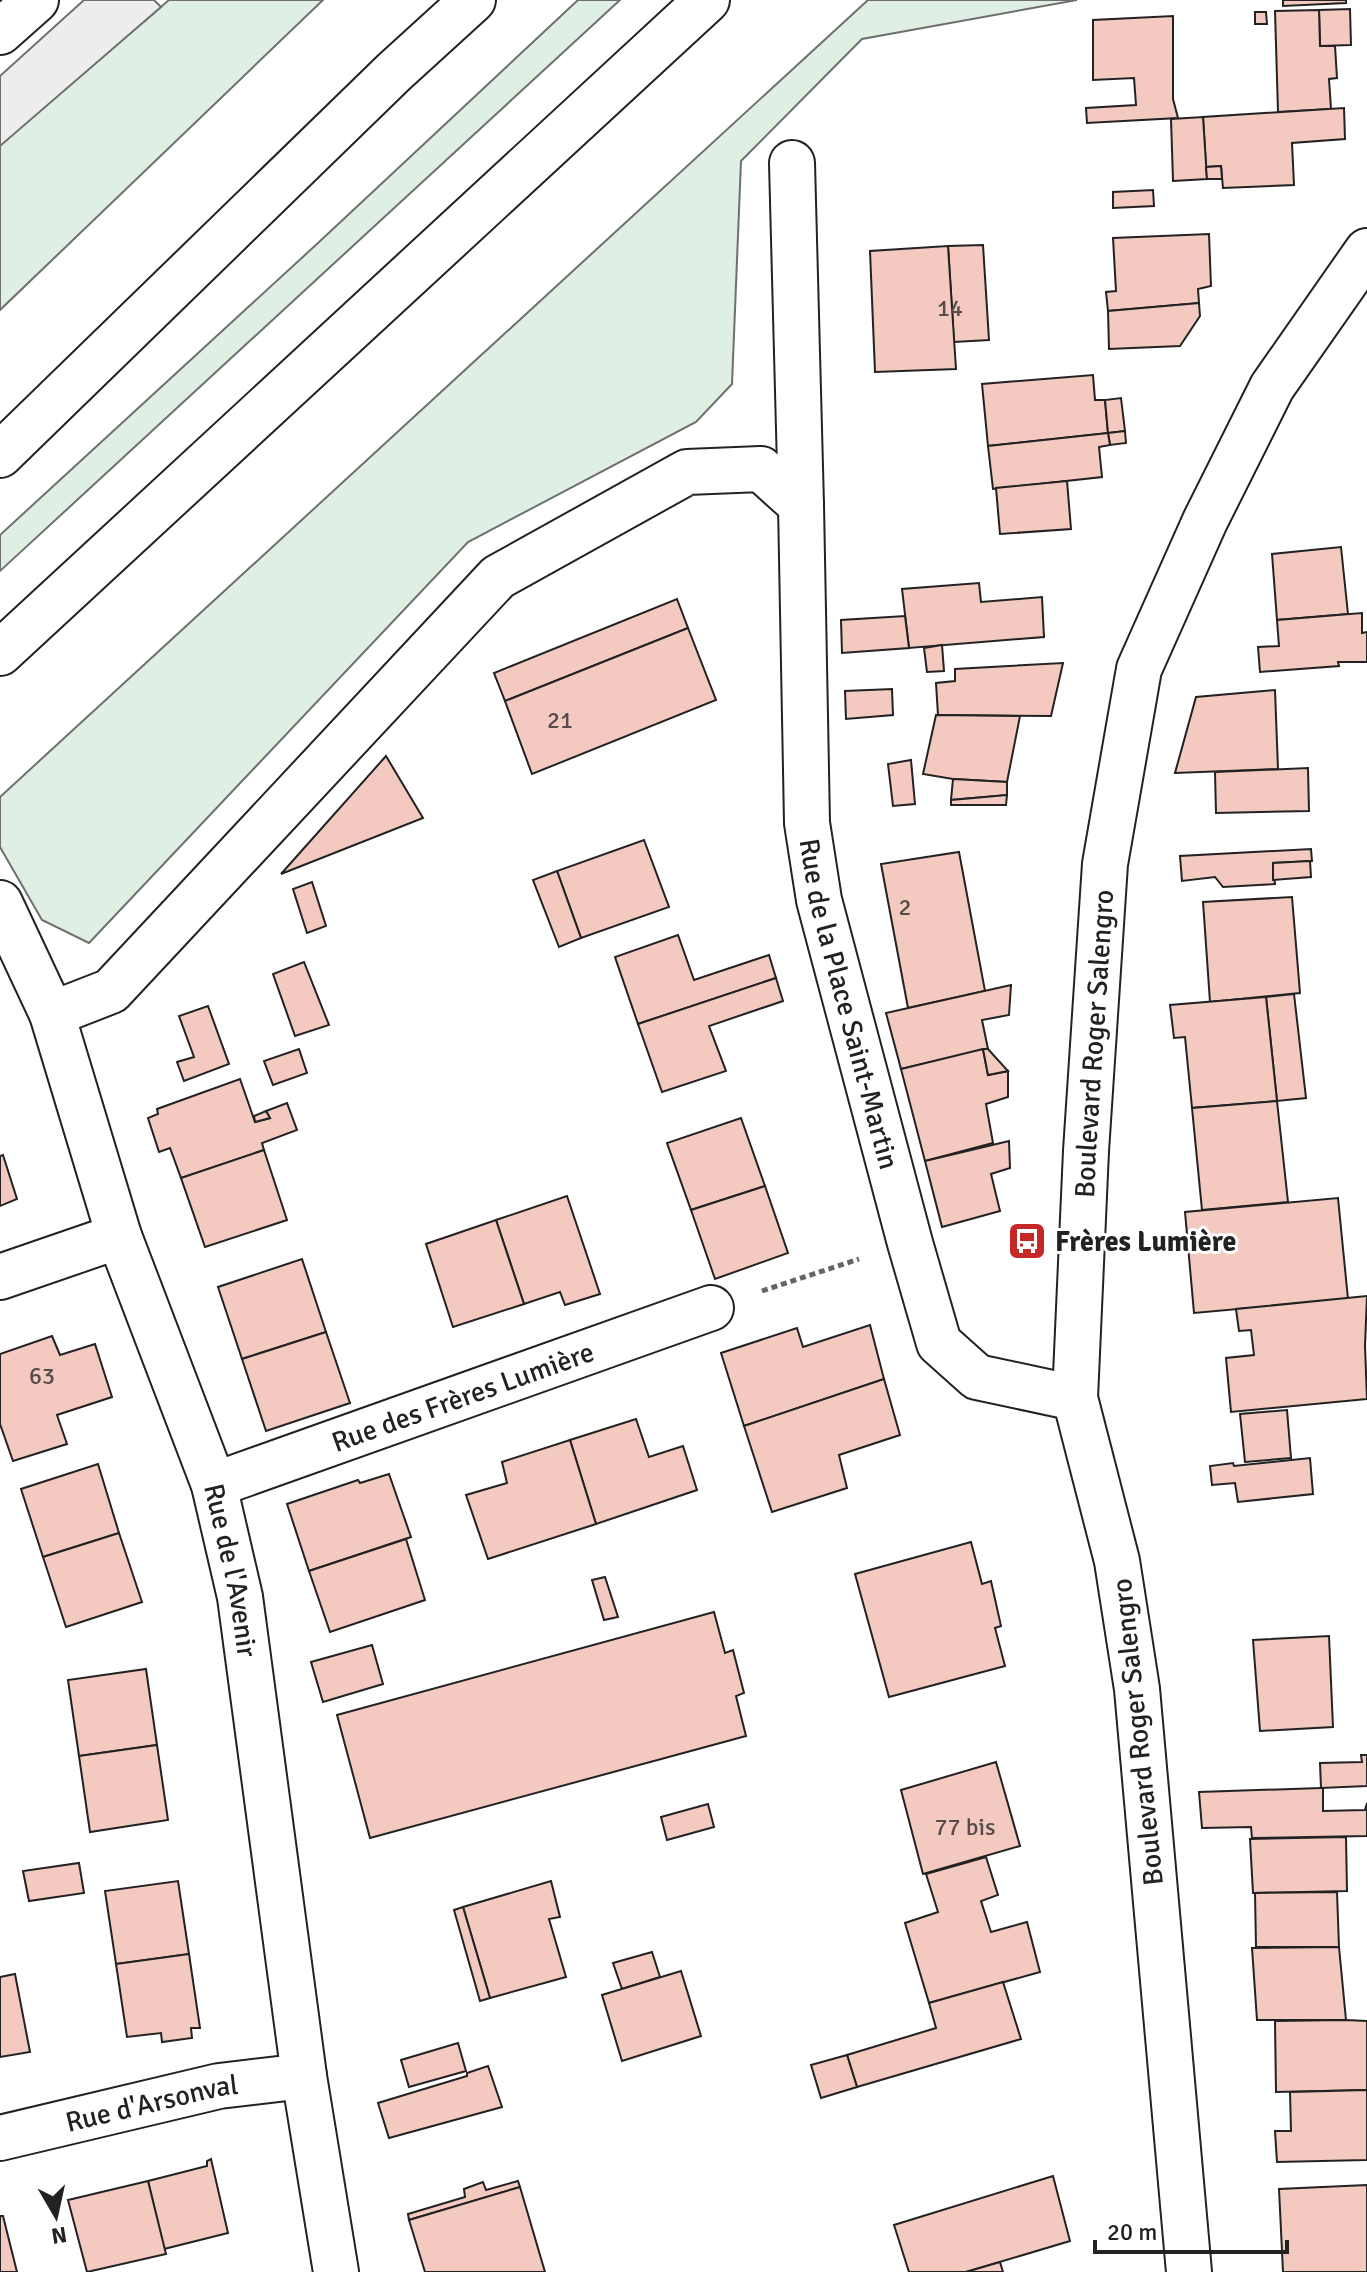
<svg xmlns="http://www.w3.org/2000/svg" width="1367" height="2272" viewBox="0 0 1367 2272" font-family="Signika,sans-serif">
	<rect width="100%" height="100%" fill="#fff"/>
	<g fill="#e0efe3" stroke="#6f6f6f" stroke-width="2">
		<path d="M169 0H323L0 310V145Z"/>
		<path d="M578 0H620L0 571V535L318 243Z"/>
		<path d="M868 0H1077L862 39 741 161 732 384 696 422 468 542 89 943 42 920 0 847V797Z"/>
	</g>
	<path fill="#ededed" stroke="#6f6f6f" stroke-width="2" d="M84 0H154L161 7 0 146V76Z"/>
	<g fill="#f3c9c0" stroke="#222" stroke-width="2">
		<path d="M1283 0H1346V3L1283 6Z"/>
		<path d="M1350 9 1351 45 1320 46 1319 10Z"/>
		<path d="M1319 10 1320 46H1335L1337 78 1329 79 1331 109 1278 112 1275 11Z"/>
		<path d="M1255 12H1266L1267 24H1255Z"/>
		<path d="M1173 16V99L1178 118 1087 123 1086 108 1136 105 1134 78 1093 80V20Z"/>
		<path d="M1344 108 1345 139 1292 143 1294 185 1223 188 1221 166 1206 167 1203 117Z"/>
		<path d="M1203 117 1207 179 1173 181 1171 119Z"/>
		<path d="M1221 166 1222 179H1207L1206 167Z"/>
		<path d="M1153 190 1154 206 1113 208V192Z"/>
		<path d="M1209 234 1211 286 1198 289 1199 303 1108 311 1106 292 1116 291 1113 238Z"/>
		<path d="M983 245 989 340 954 342 948 246Z"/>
		<path d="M948 246 956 369 875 372 870 251Z"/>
		<path d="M1199 303 1200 316 1180 346 1109 349 1108 311Z"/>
		<path d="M1093 375 1095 400H1105L1108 433 988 446 982 384Z"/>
		<path d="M1121 398 1125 431 1108 433 1105 400Z"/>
		<path d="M1125 431 1126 443 1110 445 1108 433Z"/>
		<path d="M1108 433 1110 445 1099 447 1102 477 993 489 988 446Z"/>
		<path d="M1067 481 1071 529 1000 534 996 488Z"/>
		<path d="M1341 547 1348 614 1277 620 1272 554Z"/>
		<path d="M979 583 981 602 1042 597 1044 637 909 648 902 589Z"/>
		<path d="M677 599 688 628 505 701 494 673Z"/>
		<path d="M1362 613V633L1367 632V662H1338L1339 666 1260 672 1258 647 1279 646 1277 620Z"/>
		<path d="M905 616 909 648 842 653 841 620Z"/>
		<path d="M688 628 716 700 532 774 505 701Z"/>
		<path d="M942 645 944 671 927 672 924 648Z"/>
		<path d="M1063 663 1051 716 938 715 936 683 955 681V669Z"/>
		<path d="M892 689 893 715 846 719 845 691Z"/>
		<path d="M1275 690 1278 769 1175 773 1196 697Z"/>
		<path d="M936 715 1020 716 1007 782 953 779 923 774Z"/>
		<path d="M386 756 423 818 281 874Z"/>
		<path d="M911 760 915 804 893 806 888 764Z"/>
		<path d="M1308 768 1309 811 1216 813 1215 772Z"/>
		<path d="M953 779 1007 782V795L951 800Z"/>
		<path d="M1007 795 1006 805H951V800Z"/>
		<path d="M644 840 669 907 581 938 557 871Z"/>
		<path d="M1311 849 1312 861 1273 863 1275 884 1223 887 1215 877 1182 881 1180 856Z"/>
		<path d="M959 852 985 991 908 1008 881 864Z"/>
		<path d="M1310 861 1311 877 1273 880V863Z"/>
		<path d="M557 871 581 938 559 947 533 880Z"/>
		<path d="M312 882 326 926 307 933 293 889Z"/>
		<path d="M1292 897 1300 993 1210 1002 1203 902Z"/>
		<path d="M678 935 694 980 769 955 776 978 638 1024 615 957Z"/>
		<path d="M304 962 329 1025 295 1036 273 974Z"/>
		<path d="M776 978 783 1001 709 1026 726 1071 662 1092 638 1024Z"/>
		<path d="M1011 985 1009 1015 982 1020 988 1049 901 1069 886 1013Z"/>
		<path d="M1294 994 1306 1098 1277 1101 1266 997Z"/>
		<path d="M1266 997 1277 1101 1192 1108 1185 1037 1174 1038 1170 1005Z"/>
		<path d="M208 1006 229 1064 184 1081 177 1062 194 1057 179 1016Z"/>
		<path d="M299 1049 307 1073 273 1085 264 1061Z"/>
		<path d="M983 1049 988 1075 1008 1071V1097L986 1104 993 1143 925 1161 901 1069Z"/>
		<path d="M983 1049H988L1008 1071 988 1075Z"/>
		<path d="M240 1079 255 1122 270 1118 266 1111 287 1103 297 1130 262 1143 264 1150 181 1178 170 1148 159 1152 148 1118 158 1114 157 1109Z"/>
		<path d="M1277 1101 1288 1202 1202 1210 1192 1108Z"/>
		<path d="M266 1111 270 1118 255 1122 254 1116Z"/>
		<path d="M741 1118 765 1186 691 1210 667 1143Z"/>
		<path d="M1009 1141 1010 1168 991 1174 1000 1211 942 1227 925 1161Z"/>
		<path d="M264 1150 287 1220 205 1247 181 1178Z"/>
		<path d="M3 1155 17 1199 0 1206V1156Z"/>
		<path d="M765 1186 788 1253 715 1279 691 1210Z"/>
		<path d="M567 1196 600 1294 565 1305 560 1292 524 1304 496 1220Z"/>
		<path d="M1338 1198 1348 1299 1194 1313 1185 1212Z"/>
		<path d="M496 1220 524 1304 453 1327 426 1244Z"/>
		<path d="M302 1259 326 1332 242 1359 218 1287Z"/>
		<path d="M1367 1296 1365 1346 1367 1399 1231 1412 1226 1358 1254 1355 1251 1330 1239 1331 1236 1309Z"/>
		<path d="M870 1325 884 1379 744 1426 721 1353 797 1328 803 1347Z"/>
		<path d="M326 1332 350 1403 266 1431 242 1359Z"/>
		<path d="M52 1336 60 1355 95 1344 112 1397 57 1415 67 1444 13 1461 0 1424V1354Z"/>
		<path d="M884 1379 900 1435 839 1455 847 1488 772 1512 744 1426Z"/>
		<path d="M1287 1410 1291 1458 1245 1462 1240 1414Z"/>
		<path d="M636 1419 649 1457 683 1446 697 1490 596 1524 570 1440Z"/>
		<path d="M570 1440 596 1524 488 1559 466 1495 507 1483 502 1462Z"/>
		<path d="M1310 1458 1313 1494 1238 1502 1235 1483 1212 1485 1210 1466 1233 1463 1234 1466Z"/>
		<path d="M98 1464 119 1533 43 1557 21 1489Z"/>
		<path d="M389 1474 411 1537 309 1571 287 1504 358 1480 360 1483Z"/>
		<path d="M119 1533 142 1602 66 1627 43 1557Z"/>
		<path d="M406 1539 425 1600 330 1632 309 1571Z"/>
		<path d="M971 1542 982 1584 991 1581 1001 1626 995 1628 1005 1666 889 1697 855 1574Z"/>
		<path d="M605 1577 618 1617 604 1620 592 1580Z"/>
		<path d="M714 1612 725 1653 733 1650 744 1693 736 1696 746 1736 370 1838 337 1715Z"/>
		<path d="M1329 1636 1333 1727 1260 1731 1253 1640Z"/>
		<path d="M372 1645 383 1684 323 1702 311 1662Z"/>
		<path d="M146 1669 157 1745 79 1756 68 1680Z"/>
		<path d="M157 1745 168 1820 90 1832 79 1756Z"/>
		<path d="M1361 1755H1367V1786L1321 1788 1320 1763 1362 1762Z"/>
		<path d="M996 1762 1020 1846 923 1874 901 1790Z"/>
		<path d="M1321 1788H1323V1811L1365 1810 1367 1803V1836L1252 1838 1251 1827 1202 1828 1199 1792Z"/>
		<path d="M708 1804 714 1827 667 1840 661 1817Z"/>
		<path d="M1346 1837 1347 1891 1253 1893 1250 1839Z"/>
		<path d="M986 1857 998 1895 981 1901 991 1932 1027 1922 1040 1972 929 2003 905 1923 938 1912 926 1874Z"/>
		<path d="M79 1863 84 1893 29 1901 23 1871Z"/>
		<path d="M178 1881 189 1954 116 1964 105 1891Z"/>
		<path d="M551 1881 560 1917 549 1919 566 1977 490 1998 463 1907Z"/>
		<path d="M1337 1892 1339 1947H1256L1255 1893Z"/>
		<path d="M463 1907 490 1998 480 2001 454 1910Z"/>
		<path d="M1339 1947 1346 2020H1257L1252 1948Z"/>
		<path d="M652 1952 660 1977 622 1989 613 1963Z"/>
		<path d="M189 1954 200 2028H191L192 2038 162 2042 161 2033 127 2037 116 1964Z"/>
		<path d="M681 1971 701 2036 622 2061 602 1995Z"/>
		<path d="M15 1974 30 2052 0 2057V1977Z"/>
		<path d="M1003 1982 1021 2039 857 2087 847 2055 936 2028 929 2003Z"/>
		<path d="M1346 2020 1367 2021V2090L1276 2092 1275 2021Z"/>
		<path d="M458 2043 466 2071 409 2087 401 2060Z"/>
		<path d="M847 2055 857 2087 821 2098 811 2065Z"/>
		<path d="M488 2066 502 2107 389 2138 378 2103 467 2076V2073Z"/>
		<path d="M1367 2090V2160L1277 2162 1275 2131H1291L1290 2092Z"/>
		<path d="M211 2159 228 2233 164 2249 148 2181 207 2166V2161Z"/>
		<path d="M1053 2176 1070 2241 966 2272H909L894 2225Z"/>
		<path d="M148 2181 166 2254 87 2272 68 2200Z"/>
		<path d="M518 2181 520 2187 409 2220 408 2214 465 2197 464 2189 483 2182 486 2190Z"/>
		<path d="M1367 2185V2272H1283L1279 2189Z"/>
		<path d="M520 2187 545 2272H425L409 2220Z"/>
		<path d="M0 2216H3L17 2272H0Z"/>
		<path d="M1000 2262 1003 2272H966Z"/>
	</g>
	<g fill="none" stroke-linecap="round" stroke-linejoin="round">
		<defs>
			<g id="minor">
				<path d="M0 32 36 0"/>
				<path d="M792 163 801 505"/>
				<path id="s1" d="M0 903 52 1014 119 1236 214 1485 240 1597 304 2076 336 2272"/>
				<path id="s2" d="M52 1014 111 991 498 577 687 472 761 469 801 505 807 823 819 900 910 1243 939 1343 977 1377 1075 1398"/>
				<path d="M0 1277 119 1236"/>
				<path id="s3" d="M214 1485 711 1308"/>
				<path id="s4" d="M0 2138 219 2086 304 2076"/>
				<path id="s5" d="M1189 2272 1137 1689 1117 1561 1075 1398 1086 1151 1105 864 1139 669 1205 521 1272 387 1367 251"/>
			</g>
			<g id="highway">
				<path d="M0 455 394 72 473 0"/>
				<path d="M0 653 707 0"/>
			</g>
		</defs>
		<use href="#minor" stroke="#222" stroke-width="48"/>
		<use href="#highway" stroke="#222" stroke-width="48"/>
		<path stroke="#646464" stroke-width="5" stroke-dasharray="6 4" stroke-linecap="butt" d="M762 1291 859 1259"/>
		<use href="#minor" stroke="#fff" stroke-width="44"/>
		<use href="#highway" stroke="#fff" stroke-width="44"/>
	</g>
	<defs>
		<symbol id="bus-square" viewBox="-11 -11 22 22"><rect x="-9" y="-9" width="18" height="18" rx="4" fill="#c62828" stroke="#fff"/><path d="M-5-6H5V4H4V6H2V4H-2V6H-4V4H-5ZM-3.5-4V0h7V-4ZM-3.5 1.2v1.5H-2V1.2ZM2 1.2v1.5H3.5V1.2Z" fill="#fff"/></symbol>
	</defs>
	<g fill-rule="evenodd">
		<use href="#bus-square" x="1005" y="1219" width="44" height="44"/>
	</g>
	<g text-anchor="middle" stroke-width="6" stroke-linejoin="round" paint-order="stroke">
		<g font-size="24" fill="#564c4a">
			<text x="950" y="316">14</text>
			<text x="560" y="728">21</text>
			<text x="905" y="915">2</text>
			<text x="42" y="1384">63</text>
			<text x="965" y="1835">77 bis</text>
		</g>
		<g font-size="28" fill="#222" stroke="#fff">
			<text dy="10" stroke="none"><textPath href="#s2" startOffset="1478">Rue de la Place Saint-Martin</textPath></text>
			<text dy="10" stroke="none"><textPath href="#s5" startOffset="1238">Boulevard Roger Salengro</textPath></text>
			<text dy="10" stroke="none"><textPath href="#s3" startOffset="264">Rue des Frères Lumière</textPath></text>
			<text dy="10" stroke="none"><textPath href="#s1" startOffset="708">Rue de l'Avenir</textPath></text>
			<text transform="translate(1137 1732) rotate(-96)" y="10">Boulevard Roger Salengro</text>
			<text dy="10" stroke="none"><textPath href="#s4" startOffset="156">Rue d'Arsonval</textPath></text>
		</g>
		<g font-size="28" font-weight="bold" fill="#222" stroke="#fff" text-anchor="start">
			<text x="1055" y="1251">Frères Lumière</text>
		</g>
	</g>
	<g transform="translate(56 2216) rotate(171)" stroke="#ffffff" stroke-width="6" paint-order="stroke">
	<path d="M0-6L14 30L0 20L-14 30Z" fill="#222222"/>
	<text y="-12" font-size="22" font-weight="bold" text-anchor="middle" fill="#222222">N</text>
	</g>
	<path d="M1095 2240v12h192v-12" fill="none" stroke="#222222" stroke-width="4"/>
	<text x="1107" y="2240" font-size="24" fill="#222222" stroke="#ffffff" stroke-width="6" paint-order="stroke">20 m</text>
</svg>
